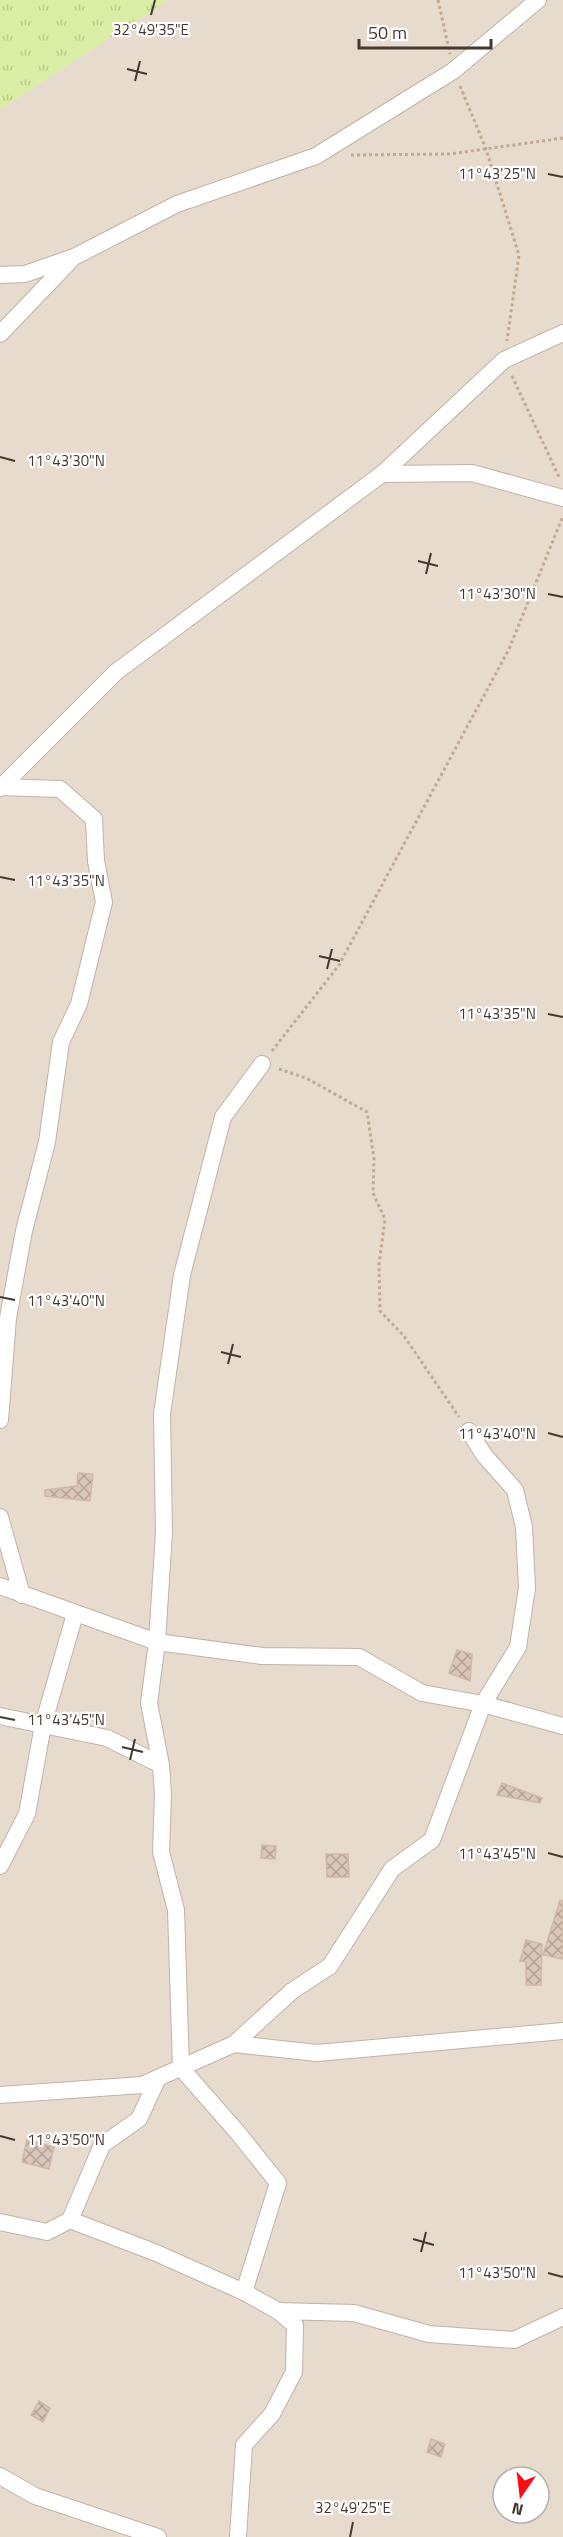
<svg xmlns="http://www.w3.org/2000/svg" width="563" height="2537" viewBox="0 0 563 2537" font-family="'Titillium Web',sans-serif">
	<defs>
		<pattern id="grass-tufts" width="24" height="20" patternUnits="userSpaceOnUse" patternTransform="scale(1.5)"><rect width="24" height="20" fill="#d9eda4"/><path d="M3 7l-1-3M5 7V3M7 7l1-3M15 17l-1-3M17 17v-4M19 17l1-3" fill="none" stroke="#bbcc8e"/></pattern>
		<pattern id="building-cross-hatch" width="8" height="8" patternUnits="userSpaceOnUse" patternTransform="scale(1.5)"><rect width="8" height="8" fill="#d9c6b8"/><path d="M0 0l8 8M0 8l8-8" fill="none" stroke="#b2a296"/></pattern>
	</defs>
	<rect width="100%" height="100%" fill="#f3eae1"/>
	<path fill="#e7dbce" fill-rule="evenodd" d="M168 0H563V2537H0V109ZM503 2477H539V2513H503Z"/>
	<path fill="url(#grass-tufts)" d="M0 0H168L0 109Z"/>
	<g fill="url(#building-cross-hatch)" stroke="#d1b9a8" stroke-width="1.5">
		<path d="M78 1473 93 1474 90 1501 45 1496V1490L77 1486Z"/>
		<path d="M457 1650 472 1654 470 1681 449 1673Z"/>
		<path d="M502 1783 542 1798 540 1803 497 1795Z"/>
		<path d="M262 1845 276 1846 275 1859 261 1858Z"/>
		<path d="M326 1854H348L349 1877H327Z"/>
		<path d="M560 1900 563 1901V1959L543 1955Z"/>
		<path d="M526 1940 542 1944 541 1985H526V1962L520 1961Z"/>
		<path d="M27 2140 54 2147 49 2169 22 2162Z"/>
		<path d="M39 2401 50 2408 43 2422 31 2415Z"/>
		<path d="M431 2439 445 2444 441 2457 427 2452Z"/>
	</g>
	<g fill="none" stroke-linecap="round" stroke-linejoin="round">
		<defs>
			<g id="minor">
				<path d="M0 275 25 274 74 257 177 204 316 156 453 71 538 0"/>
				<path d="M0 334 71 260"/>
				<path d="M382 474 472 473 563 498"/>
				<path d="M0 787 60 789 94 819 96 861 104 902 79 1004 61 1042 47 1142 24 1231 8 1318 0 1420"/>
				<path d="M0 788 116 672 382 474 504 360 563 333"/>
				<path d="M0 1517 22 1595"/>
				<path d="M0 1586 157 1642 262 1656 359 1657 422 1693 483 1704 563 1726"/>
				<path d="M0 1716 107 1738 161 1765"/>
				<path d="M0 1866 27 1814 43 1725 75 1614"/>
				<path d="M234 2044 292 1991 330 1966 392 1869 432 1840 483 1704 518 1647 527 1588 524 1527 515 1490 484 1455 469 1431"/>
				<path d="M0 2095 142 2085 234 2044 317 2053 563 2031"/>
				<path d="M70 2220 154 2252 244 2292"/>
				<path d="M0 2222 47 2232 70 2220 102 2145 139 2119 158 2078"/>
				<path d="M278 2311 354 2313 429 2334 514 2340 563 2317"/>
				<path d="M0 2476 35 2496 158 2537"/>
				<path d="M238 2537 244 2445 272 2414 294 2372 295 2325 278 2311 244 2292 278 2183 238 2133 181 2068 176 1910 161 1852 163 1794 161 1765 149 1703 157 1642 164 1532 162 1414 182 1275 223 1117 262 1064"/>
			</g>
		</defs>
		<use href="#minor" stroke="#c1b3a6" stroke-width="18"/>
		<g stroke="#c2a992" stroke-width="3" stroke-dasharray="3 3" stroke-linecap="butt">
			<path d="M438 0 450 54"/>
			<path d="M460 86 486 149 519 255 507 341"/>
			<path d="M351 155 450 154 563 138"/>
			<path d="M512 376 560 479"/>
			<path d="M272 1051 339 965 509 649 563 516"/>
			<path d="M279 1069 306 1078 367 1112 374 1159 373 1193 385 1219 379 1265 380 1311 404 1336 459 1417"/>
		</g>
		<use href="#minor" stroke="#fff" stroke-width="16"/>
	</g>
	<path fill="none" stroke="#443931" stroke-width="2" d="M151 15 155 0M127 69 147 74M135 81 140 61M548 174 563 177M0 457 15 461M418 561 438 566M426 574 431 553M548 594 563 597M0 877 15 880M319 956 340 961M327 969 332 949M548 1014 563 1017M0 1297 15 1300M221 1352 241 1357M228 1364 233 1344M548 1433 563 1437M0 1717 15 1720M122 1747 143 1752M130 1760 135 1739M548 1853 563 1857M0 2136 15 2140M413 2239 434 2245M421 2252 426 2232M548 2273 563 2277M350 2537 353 2522"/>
	<g font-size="15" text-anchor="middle" fill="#443931" stroke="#fff" stroke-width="4.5" stroke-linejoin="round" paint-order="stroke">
		<text x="151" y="35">32°49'35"E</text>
		<text x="497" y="179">11°43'25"N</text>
		<text x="66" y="466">11°43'30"N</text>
		<text x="497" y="599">11°43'30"N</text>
		<text x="66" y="886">11°43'35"N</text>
		<text x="497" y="1019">11°43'35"N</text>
		<text x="66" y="1306">11°43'40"N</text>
		<text x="497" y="1439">11°43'40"N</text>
		<text x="66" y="1725">11°43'45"N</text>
		<text x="497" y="1859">11°43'45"N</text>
		<text x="66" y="2145">11°43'50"N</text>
		<text x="497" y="2278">11°43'50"N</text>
		<text x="353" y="2513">32°49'25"E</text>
	</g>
	<g transform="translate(521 2495) rotate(194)"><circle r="28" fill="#ffffff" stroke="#b4b0ad" stroke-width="1.5"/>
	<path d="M0-4.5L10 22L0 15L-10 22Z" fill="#ff0c13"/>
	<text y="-9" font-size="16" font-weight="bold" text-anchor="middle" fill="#443931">N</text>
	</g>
	<path d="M359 39v9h132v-9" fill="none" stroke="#443931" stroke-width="3"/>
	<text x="368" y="39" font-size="18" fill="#443931" stroke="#ffffff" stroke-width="4.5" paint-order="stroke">50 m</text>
</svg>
